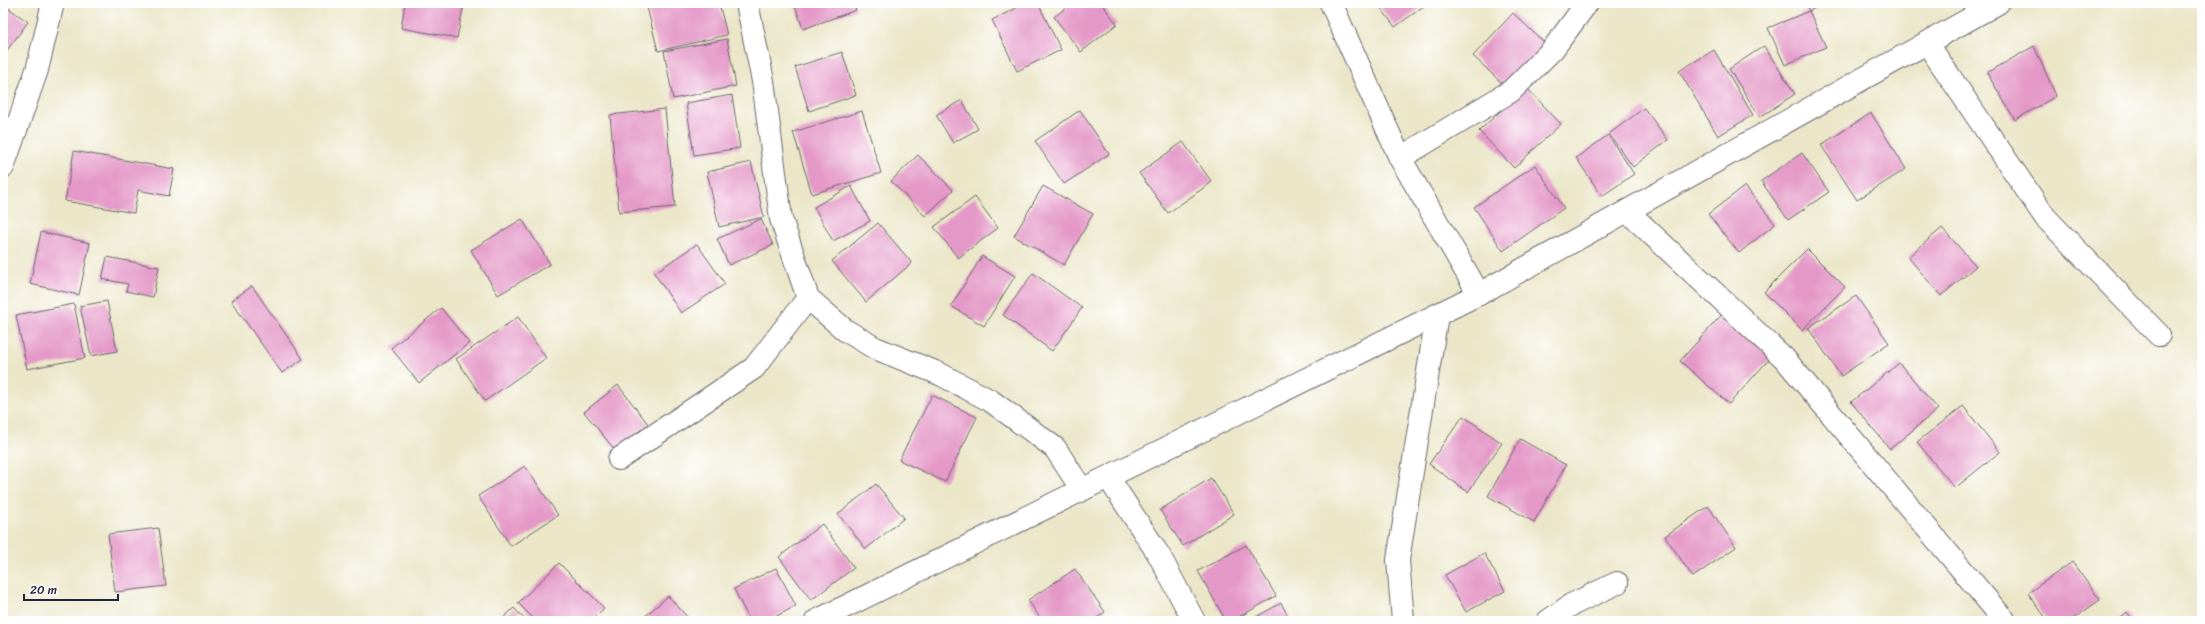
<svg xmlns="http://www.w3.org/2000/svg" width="2205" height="624" viewBox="0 0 2205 624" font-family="Sriracha,sans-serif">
	<rect width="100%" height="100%" fill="#fff"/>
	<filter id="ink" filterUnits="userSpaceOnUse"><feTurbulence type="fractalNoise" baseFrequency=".025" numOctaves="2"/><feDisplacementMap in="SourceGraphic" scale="8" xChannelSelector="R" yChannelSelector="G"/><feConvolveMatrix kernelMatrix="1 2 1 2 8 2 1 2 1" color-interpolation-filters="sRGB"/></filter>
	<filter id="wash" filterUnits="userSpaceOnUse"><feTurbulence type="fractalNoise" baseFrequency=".012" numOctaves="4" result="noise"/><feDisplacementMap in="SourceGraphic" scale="16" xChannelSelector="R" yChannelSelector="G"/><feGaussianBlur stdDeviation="0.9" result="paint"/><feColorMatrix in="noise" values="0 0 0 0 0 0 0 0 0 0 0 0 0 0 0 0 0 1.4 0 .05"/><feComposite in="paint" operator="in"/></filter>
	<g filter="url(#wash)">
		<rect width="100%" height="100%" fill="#ebe6c8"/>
		<g id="blocks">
			<g fill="#e498c7">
				<path d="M405 3H464L457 38 401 28Z"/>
				<path d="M646 3H719L727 35 658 51Z"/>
				<path d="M794 3H854L856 10 803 29Z"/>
				<path d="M1027 3H1038L1061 50 1017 71 992 20Z"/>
				<path d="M1072 3H1101L1117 24 1081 52 1054 17Z"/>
				<path d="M1377 3H1428L1395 27Z"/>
				<path d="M1805 3H1826L1809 11Z"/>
				<path d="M3 4 28 22 3 56Z"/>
				<path d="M1809 11 1826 47 1785 65 1768 28Z"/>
				<path d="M1513 13 1549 47 1508 89 1473 56Z"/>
				<path d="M727 39 736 86 673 99 664 51Z"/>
				<path d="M1764 46 1795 94 1760 117 1729 69Z"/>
				<path d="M2034 46 2056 96 2015 120 1987 73Z"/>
				<path d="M1714 50 1753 115 1718 136 1679 71Z"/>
				<path d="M842 52 856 95 809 111 795 67Z"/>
				<path d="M1526 87 1561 124 1514 168 1479 131Z"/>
				<path d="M732 95 740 148 694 155 686 103Z"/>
				<path d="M962 100 978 129 953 143 936 115Z"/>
				<path d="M1644 108 1668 140 1633 167 1609 134Z"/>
				<path d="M665 109 675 207 619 212 610 115Z"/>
				<path d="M1080 110 1109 154 1064 184 1035 141Z"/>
				<path d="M862 111 881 173 812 194 793 132Z"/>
				<path d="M1871 113 1906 169 1857 200 1821 145Z"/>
				<path d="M1608 135 1634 174 1602 196 1576 158Z"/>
				<path d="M1183 142 1212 182 1168 213 1139 173Z"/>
				<path d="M74 151 174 169 169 196 138 190 134 213 65 201Z"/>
				<path d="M1802 153 1829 192 1788 220 1761 181Z"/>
				<path d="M918 155 953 190 925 216 891 181Z"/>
				<path d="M751 162 764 217 719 227 707 172Z"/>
				<path d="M1535 165 1564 208 1503 251 1474 207Z"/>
				<path d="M851 186 870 221 833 241 814 207Z"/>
				<path d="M1043 186 1093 214 1064 265 1014 236Z"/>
				<path d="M1745 186 1775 224 1739 253 1708 214Z"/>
				<path d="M975 197 998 228 958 258 934 227Z"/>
				<path d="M522 219 550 264 498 295 471 250Z"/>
				<path d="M761 219 773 245 729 265 717 239Z"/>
				<path d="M878 223 912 263 866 302 832 261Z"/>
				<path d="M1942 228 1976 266 1941 296 1908 257Z"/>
				<path d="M41 232 90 243 79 295 30 284Z"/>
				<path d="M697 244 725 284 681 313 654 273Z"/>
				<path d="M1807 249 1845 287 1802 330 1764 292Z"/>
				<path d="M982 256 1015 276 984 326 951 306Z"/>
				<path d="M107 257 159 267 153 297 126 291 128 284 102 279Z"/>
				<path d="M1033 273 1082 308 1052 351 1003 315Z"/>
				<path d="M252 286 303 359 282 373 231 301Z"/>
				<path d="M1856 296 1889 343 1841 376 1808 328Z"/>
				<path d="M107 301 117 351 91 356 80 306Z"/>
				<path d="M74 304 85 358 27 369 16 315Z"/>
				<path d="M441 308 469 343 419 383 391 348Z"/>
				<path d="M1724 312 1773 355 1729 404 1680 361Z"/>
				<path d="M518 317 546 358 485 401 456 359Z"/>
				<path d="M1899 363 1938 409 1890 449 1851 402Z"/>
				<path d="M618 385 648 424 615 450 584 412Z"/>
				<path d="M932 395 977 417 945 482 899 460Z"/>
				<path d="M1963 406 2000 452 1955 488 1917 442Z"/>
				<path d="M1463 416 1502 443 1468 492 1429 464Z"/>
				<path d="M1520 439 1566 465 1534 522 1488 496Z"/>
				<path d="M525 466 558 515 511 546 478 496Z"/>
				<path d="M1211 478 1234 514 1183 546 1160 510Z"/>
				<path d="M876 484 904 518 866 549 838 514Z"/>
				<path d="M1708 506 1736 547 1693 577 1665 536Z"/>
				<path d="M822 524 854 568 811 600 779 557Z"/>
				<path d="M158 528 166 586 115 592 108 534Z"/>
				<path d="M1246 545 1276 596 1232 621H1226L1198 571Z"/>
				<path d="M1484 553 1505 591 1466 612 1445 575Z"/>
				<path d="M2072 562 2100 600 2070 621H2048L2028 593Z"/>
				<path d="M559 563 604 608 591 621H536L518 603Z"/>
				<path d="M776 568 796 606 767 621H750L734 589Z"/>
				<path d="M1075 569 1105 612 1092 621H1042L1028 600Z"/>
				<path d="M668 596 691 621H640Z"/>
				<path d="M1281 603 1291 621H1249Z"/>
				<path d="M514 608 526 621H500Z"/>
				<path d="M2127 612 2134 621H2116Z"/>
			</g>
		</g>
	</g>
	<g filter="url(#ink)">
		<use href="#blocks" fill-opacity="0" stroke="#68676c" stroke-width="1"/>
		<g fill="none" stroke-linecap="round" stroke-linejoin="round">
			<defs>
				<g id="minor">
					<path d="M747 3 763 81 781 219 808 298 845 330 875 348 940 374 991 401 1055 448 1082 490"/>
					<path d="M1331 3 1400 158 1479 294"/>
					<path d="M1927 43 2045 217 2159 335"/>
					<path d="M1400 158 1511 91 1553 49 1587 3"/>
					<path d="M3 167 37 70 53 3"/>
					<path d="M1627 211 1784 358 2005 621"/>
					<path d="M619 459 754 368 808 298"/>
					<path d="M1108 477 1159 555 1194 621"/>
					<path d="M816 621 1479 294 1998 3"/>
					<path d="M1403 621 1398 560 1437 315"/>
					<path d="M1548 621 1571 605 1617 583"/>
				</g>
			</defs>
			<use href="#minor" stroke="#68676c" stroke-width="24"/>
			<use href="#minor" stroke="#fff" stroke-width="22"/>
		</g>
	</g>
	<rect width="2205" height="624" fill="none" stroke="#fff" stroke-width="16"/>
	<path d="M24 594v6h94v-6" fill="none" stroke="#22223b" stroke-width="2"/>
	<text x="30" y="594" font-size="12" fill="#22223b" stroke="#ffffff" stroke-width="3" paint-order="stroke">20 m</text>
</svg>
